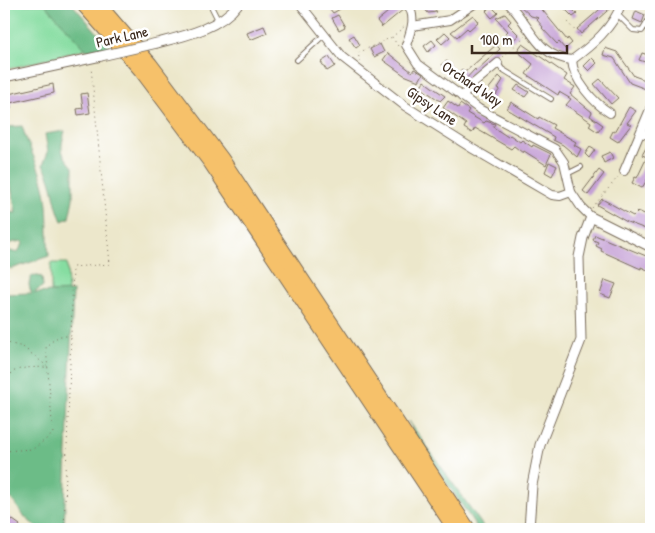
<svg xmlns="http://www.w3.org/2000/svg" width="655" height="533" viewBox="0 0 655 533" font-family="'Patrick Hand',sans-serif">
	<rect width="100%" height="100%" fill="#fff"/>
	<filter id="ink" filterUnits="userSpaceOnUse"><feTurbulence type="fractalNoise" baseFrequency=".02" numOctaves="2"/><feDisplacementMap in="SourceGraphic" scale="10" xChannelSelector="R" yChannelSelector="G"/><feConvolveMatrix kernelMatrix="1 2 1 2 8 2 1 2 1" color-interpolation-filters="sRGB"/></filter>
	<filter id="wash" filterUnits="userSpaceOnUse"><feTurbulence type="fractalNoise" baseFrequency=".0096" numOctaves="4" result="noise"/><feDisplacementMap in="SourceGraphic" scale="20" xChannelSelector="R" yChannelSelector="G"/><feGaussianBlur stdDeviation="1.12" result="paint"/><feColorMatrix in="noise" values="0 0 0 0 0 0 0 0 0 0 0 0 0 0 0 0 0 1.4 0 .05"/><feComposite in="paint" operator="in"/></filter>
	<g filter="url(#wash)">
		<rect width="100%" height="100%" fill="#ece7cb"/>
		<g fill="#86dda1" stroke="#608460">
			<path d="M4 4H45L86 49 4 70Z"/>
			<path d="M51 263H67L68 292H51Z"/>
		</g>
		<g fill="#6cbc87" stroke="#547352">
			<path d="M45 4H72L112 49 90 54Z"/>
			<path d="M4 117 8 127 22 126C29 150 43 172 46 197 49 216 47 237 49 256L11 269 4 264V249L17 253 23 244 22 241 5 244 4 242V215L8 212 16 213 11 187 4 174Z"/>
			<path d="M65 131C60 150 60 152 73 167V199L69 218 62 221C53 202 55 185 43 165L48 152 45 134Z"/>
			<path d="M33 275 42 277 43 286 34 293 73 291 64 529H38L23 515 7 493 4 494V294L32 293C28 286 28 282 33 275Z"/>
			<path d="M409 421 485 529H478L414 435Z"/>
		</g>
		<g id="blocks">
			<g fill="#c5a0d6">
				<path d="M326 4H337L340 9 333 13Z"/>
				<path d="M398 4H400L404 9 382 27 377 21Z"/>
				<path d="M421 4H431L437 12 428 13Z"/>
				<path d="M518 4H541L539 6 567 40 568 38 572 43 565 49 559 42 557 44 542 28 543 27 537 20 539 18 531 16Z"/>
				<path d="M606 4H615L581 34 577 29Z"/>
				<path d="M568 5 577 14 573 17 564 8Z"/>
				<path d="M491 6 498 13 492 18 486 11Z"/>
				<path d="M636 11 645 15 642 23 633 19Z"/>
				<path d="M505 14 511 21 508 24 519 35 512 41 505 34 508 31 496 18Z"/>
				<path d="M338 15 345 27 339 30 332 18Z"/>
				<path d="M473 15 478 22 469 30 467 28 457 37 451 32Z"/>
				<path d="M264 26 267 33 250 40 247 33Z"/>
				<path d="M445 32 450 37 442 44 437 39Z"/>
				<path d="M354 35 360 45 356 48 349 38Z"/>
				<path d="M432 40 436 45 428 52 424 46Z"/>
				<path d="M380 44 384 52 374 57 370 49Z"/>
				<path d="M522 44 567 75 564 80 575 87 570 94 592 112 590 116 603 125 598 132 589 126 591 122 566 105 571 99 559 92 558 95 526 74 533 64 517 51Z"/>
				<path d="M496 45 500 49 476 71 475 69 463 82 456 75 462 69 465 72Z"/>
				<path d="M605 48 617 52 634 76 651 82V91L630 83 614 58 603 55Z"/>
				<path d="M388 53 412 72 414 69 423 74 419 81 404 75 383 60Z"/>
				<path d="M642 53 651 56V64L639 60Z"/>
				<path d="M329 57 335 66 327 71 321 62Z"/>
				<path d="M592 58 597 63 589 71 584 66Z"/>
				<path d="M447 61 454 71 449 75 442 64Z"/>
				<path d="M499 76 503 80 498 88 500 89 491 102 483 96Z"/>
				<path d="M600 79 618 98 611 104 594 84Z"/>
				<path d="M424 81 432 87 445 96 440 101 420 87Z"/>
				<path d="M53 84 54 93 10 103 11 108 4 110V95Z"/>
				<path d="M518 85 529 92 525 97 514 90Z"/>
				<path d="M87 93 90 113 78 115 77 109 83 108 81 94Z"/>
				<path d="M448 101 458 108 460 104 469 110 467 113 484 123 486 121 495 124 493 127 508 137 510 135 520 142 522 140 532 147 533 145 551 154 546 165 524 151 523 153 514 146 511 149 475 128 472 133 464 128 466 124 443 108Z"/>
				<path d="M511 102 538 119 539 117 554 125 552 128 576 142 574 145 581 149 577 157 563 145 553 140 554 137 507 109Z"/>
				<path d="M629 107 636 111 627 123 631 125 618 142 610 137 613 131 615 132Z"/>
				<path d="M650 141 651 173 642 188 632 183 635 177 637 178 647 157 642 155Z"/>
				<path d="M590 147 595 150 589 158 585 154Z"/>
				<path d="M610 152 613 158 604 163 601 156Z"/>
				<path d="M549 162 557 166 552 176 545 172Z"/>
				<path d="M599 170 604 174 588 195 583 191Z"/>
				<path d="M602 199 633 216 638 211 651 217V231L627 222 597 205Z"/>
				<path d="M595 235 651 258 650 271 641 267V269L601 251 602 249 596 246 598 242 593 240Z"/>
				<path d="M605 280 616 284 610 298 600 294Z"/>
				<path d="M6 515 20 525 17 529H4Z"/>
			</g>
		</g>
	</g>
	<g filter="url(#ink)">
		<use href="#blocks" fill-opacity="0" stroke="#796c5b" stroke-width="1"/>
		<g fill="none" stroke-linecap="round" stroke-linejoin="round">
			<defs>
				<g id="service">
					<path d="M210 4 218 20"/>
					<path d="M365 6 368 4"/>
					<path d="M618 15 633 30 642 31 651 16"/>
					<path d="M297 60 324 35"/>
					<path d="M498 63 502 69 551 99"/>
					<path d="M567 174 581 167"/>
				</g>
				<g id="minor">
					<path d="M300 4 342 57 405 106 473 149 552 195 560 196 571 192"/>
					<path d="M407 4C417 16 411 31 406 45L418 64 479 109 555 149 564 162 571 192 581 207 591 217"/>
					<path d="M509 4C531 26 537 57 572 60"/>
					<path d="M412 26 450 20 474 4"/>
					<path d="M572 60C591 46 614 27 621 4"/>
					<path d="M572 60C573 80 594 103 610 113"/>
					<path d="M462 97 473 84 498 63"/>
					<path d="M641 133 651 136"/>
					<path d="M624 171 651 107"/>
				</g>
				<g id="tertiary">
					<path d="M157 43C185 36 220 28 238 4"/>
					<path d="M4 77 101 56"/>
					<path d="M529 529 532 485 540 445 581 340 579 257 583 238 591 217 651 247"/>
				</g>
				<g id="motorway">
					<path d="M83 4 141 70 211 163 455 529"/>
					<path d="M98 4 150 64 221 158 468 529"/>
				</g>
			</defs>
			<use href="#service" stroke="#796c5b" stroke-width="6"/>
			<use href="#minor" stroke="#796c5b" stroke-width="10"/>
			<use href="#tertiary" stroke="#796c5b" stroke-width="11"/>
			<use href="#motorway" stroke="#796c5b" stroke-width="16"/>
			<g stroke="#796c5b" stroke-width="1" stroke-dasharray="1 4" stroke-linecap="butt">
				<path d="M567 22 584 40"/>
				<path d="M398 46 392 37 405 26"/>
				<path d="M503 57 525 36"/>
				<path d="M360 62 358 53 392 37"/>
				<path d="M592 208 618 177"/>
				<path d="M4 342 23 347 48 367"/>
				<path d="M4 382C12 365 31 368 48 367"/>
				<path d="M4 451 33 449 53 434 46 346 59 336H71L73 267 110 264 91 67"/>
				<path d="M64 529 71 337"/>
			</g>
			<use href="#service" stroke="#fff" stroke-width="4"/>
			<use href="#minor" stroke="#fff" stroke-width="8"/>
			<use href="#tertiary" stroke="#fff" stroke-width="9"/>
			<use href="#motorway" stroke="#f6c16b" stroke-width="14"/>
			<defs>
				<path id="tertiary-bridge" d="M101 56 157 43"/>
			</defs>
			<use href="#tertiary-bridge" stroke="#796c5b" stroke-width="11" stroke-linecap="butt"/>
			<use href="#tertiary-bridge" stroke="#fff" stroke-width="9"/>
		</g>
	</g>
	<g text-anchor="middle" stroke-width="5" stroke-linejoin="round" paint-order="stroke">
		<g font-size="15" fill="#3b2a1e" stroke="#fff">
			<text transform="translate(122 37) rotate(-13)" y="5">Park Lane</text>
			<text transform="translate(472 84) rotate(34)" y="5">Orchard Way</text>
			<text transform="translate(432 106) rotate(34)" y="5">Gipsy Lane</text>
		</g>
	</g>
	<rect width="655" height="533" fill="none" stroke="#fff" stroke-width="20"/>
	<path d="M472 45v8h95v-8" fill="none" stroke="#3b2a1e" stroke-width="2.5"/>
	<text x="480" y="45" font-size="15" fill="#3b2a1e" stroke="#ffffff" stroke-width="4" paint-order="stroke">100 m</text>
</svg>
